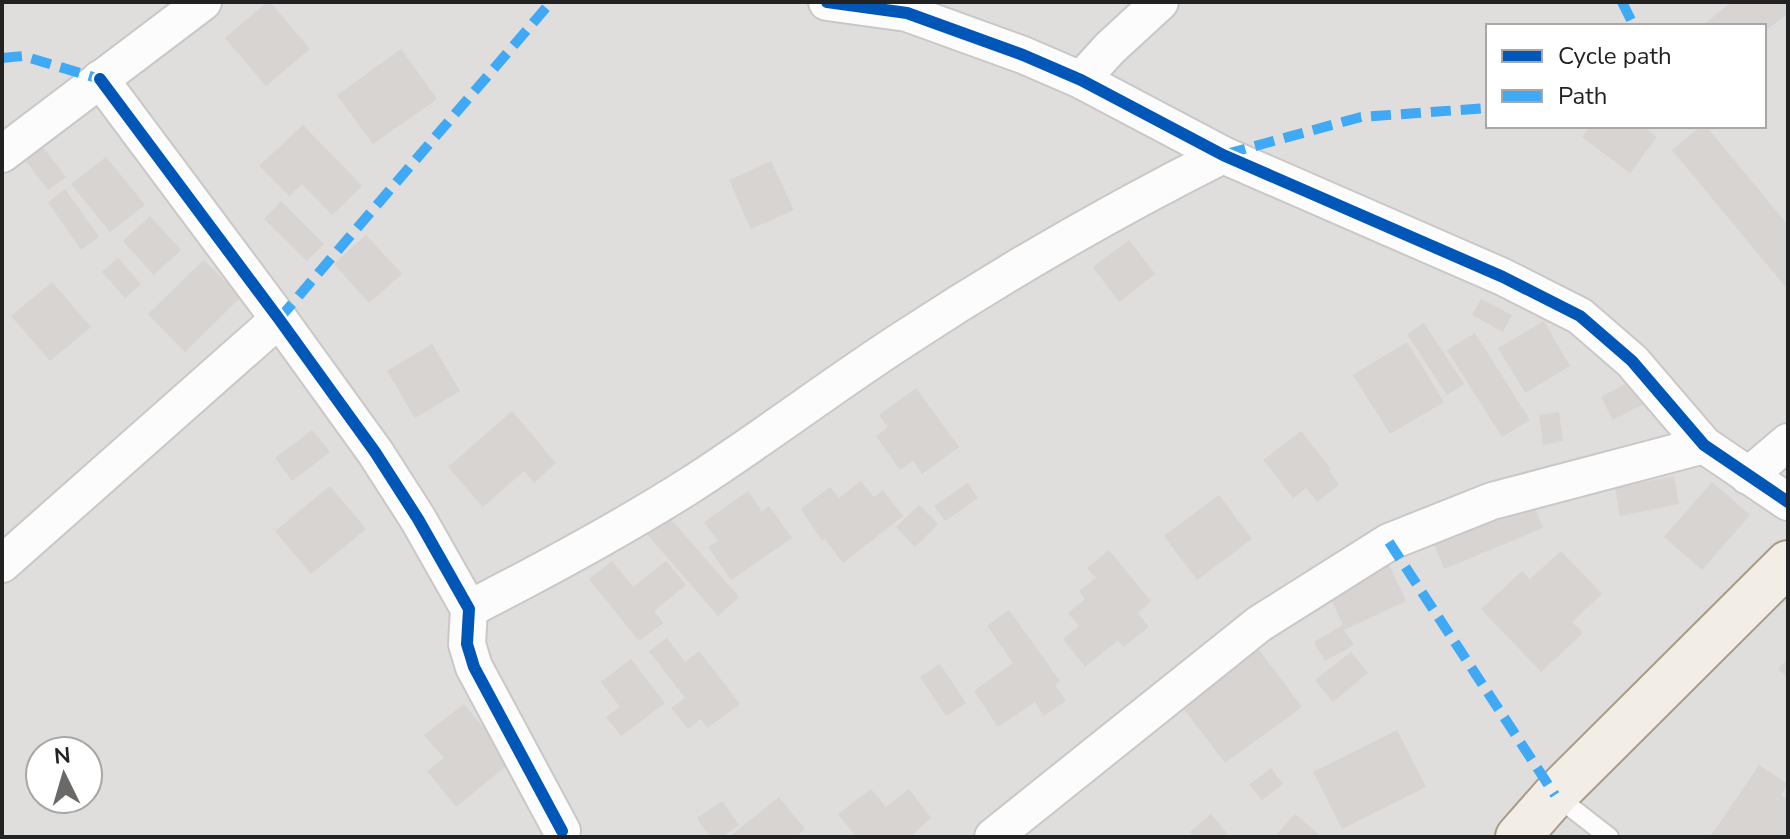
<svg xmlns="http://www.w3.org/2000/svg" width="1790" height="839" viewBox="0 0 1790 839" font-family="'Nunito Sans',sans-serif">
	<rect width="100%" height="100%" fill="#f0eeeb"/>
	<path fill="#dfdedc" fill-rule="evenodd" d="M2 2H1788V837H2ZM1488 26H1764V126H1488ZM40 751H88V799H40Z"/>
	<g fill="#d7d4d2">
		<path d="M267 2H270L310 49 266 86 225 38Z"/>
		<path d="M1731 2H1788V13L1764 32V26H1702Z"/>
		<path d="M401 49 437 99 373 144 337 95Z"/>
		<path d="M303 125 362 186 332 215 302 184 289 196 259 166Z"/>
		<path d="M1591 126H1643L1657 137 1630 173 1582 137Z"/>
		<path d="M1701 126H1706L1788 225V290L1672 150Z"/>
		<path d="M38 141 66 177 48 190 21 155Z"/>
		<path d="M106 157 145 205 110 232 71 184Z"/>
		<path d="M771 161 794 210 751 229 729 180Z"/>
		<path d="M65 189 99 237 81 250 48 202Z"/>
		<path d="M281 201 324 244 307 261 264 219Z"/>
		<path d="M150 216 181 250 154 275 123 241Z"/>
		<path d="M366 235 402 274 369 303 334 264Z"/>
		<path d="M1129 240 1155 274 1119 302 1093 267Z"/>
		<path d="M118 258 141 284 125 298 102 272Z"/>
		<path d="M204 260 241 297 185 352 148 314Z"/>
		<path d="M52 282 91 327 50 361 11 316Z"/>
		<path d="M1481 299 1512 315 1503 332 1472 315Z"/>
		<path d="M1544 321 1570 366 1525 393 1498 348Z"/>
		<path d="M1424 323 1464 384 1447 395 1407 334Z"/>
		<path d="M1475 333 1530 420 1502 437 1447 350Z"/>
		<path d="M1407 342 1444 402 1390 434 1353 375Z"/>
		<path d="M432 344 460 391 415 418 387 371Z"/>
		<path d="M1634 379 1646 403 1613 420 1601 397Z"/>
		<path d="M916 388 959 447 922 474 913 461 900 470 876 436 888 427 879 415Z"/>
		<path d="M512 411 556 463 534 483 524 471 483 507 448 467Z"/>
		<path d="M1559 412 1563 441 1543 445 1539 415Z"/>
		<path d="M312 430 330 452 292 481 275 458Z"/>
		<path d="M1301 431 1331 469 1329 471 1339 485 1317 502 1306 488 1293 498 1263 460Z"/>
		<path d="M1674 476 1679 504 1620 516 1615 488Z"/>
		<path d="M861 481 874 497 883 490 903 516 843 563 825 539 822 541 801 509 830 487 839 498Z"/>
		<path d="M1712 482 1750 515 1702 570 1664 537Z"/>
		<path d="M968 483 978 498 945 521 934 506Z"/>
		<path d="M330 486 366 529 311 574 275 531Z"/>
		<path d="M748 491 762 511 769 506 792 538 731 580 708 547 718 541 704 522Z"/>
		<path d="M1219 495 1252 539 1197 580 1164 536Z"/>
		<path d="M1533 503 1543 528 1444 569 1434 544Z"/>
		<path d="M919 505 938 524 915 547 896 527Z"/>
		<path d="M668 516 739 597 718 616 647 534Z"/>
		<path d="M1109 550 1151 601 1138 613 1149 627 1123 647 1118 640 1085 667 1063 639 1079 626 1068 613 1085 599 1079 591 1096 578 1087 568Z"/>
		<path d="M1561 551 1602 594 1572 622 1583 633 1541 672 1481 609 1522 571 1530 579Z"/>
		<path d="M612 561 633 587 666 561 686 585 654 611 663 623 639 641 589 579Z"/>
		<path d="M1389 565 1406 601 1344 630 1354 645 1325 661 1314 642 1343 625 1328 593Z"/>
		<path d="M1009 610 1060 681 1055 685 1066 701 1044 716 1035 702 998 727 974 691 1013 663 987 626Z"/>
		<path d="M667 638 685 662 699 651 740 704 707 728 701 719 688 729 671 708 685 698 649 651Z"/>
		<path d="M1254 643 1302 707 1225 763 1177 700Z"/>
		<path d="M1351 652 1368 673 1333 702 1315 680Z"/>
		<path d="M1788 658V678L1778 669Z"/>
		<path d="M631 659 665 703 621 736 606 717 620 707 601 682Z"/>
		<path d="M940 664 966 703 946 716 920 677Z"/>
		<path d="M464 704 511 762 456 807 427 771 444 758 424 735Z"/>
		<path d="M1397 730 1426 787 1342 829 1313 772Z"/>
		<path d="M1759 765 1788 784 1781 795 1788 800V837H1710Z"/>
		<path d="M1271 768 1283 784 1262 800 1249 785Z"/>
		<path d="M871 789 886 807 909 789 931 818 910 837H856L838 814Z"/>
		<path d="M779 797 805 829 796 837H729Z"/>
		<path d="M722 801 739 825 722 837H710L697 818Z"/>
		<path d="M1211 814 1230 837H1195L1190 832Z"/>
		<path d="M1295 814 1322 837H1274Z"/>
	</g>
	<g fill="none" stroke-linecap="round" stroke-linejoin="round">
		<defs>
			<path id="service" d="M1555 795 1609 837"/>
			<g id="minor">
				<path d="M827 2 907 13 1023 55 1081 80 1223 155 1503 277 1580 316 1632 361 1704 445 1788 502"/>
				<path d="M100 79 279 319 375 452 418 519 469 609 467 644 474 667 562 831"/>
				<path d="M1081 80 1110 48 1160 2"/>
				<path d="M2 154 203 2"/>
				<path d="M1748 476 1788 442"/>
				<path d="M2 564 279 319"/>
				<path d="M469 609C545 570 620 530 692 484 765 437 834 384 907 337 1009 270 1114 210 1223 155"/>
				<path d="M993 837 1259 624 1389 542 1492 501 1704 445"/>
			</g>
			<path id="primary" d="M1518 837 1555 795 1788 563"/>
		</defs>
		<use href="#service" stroke="#c9c8c7" stroke-width="22"/>
		<use href="#minor" stroke="#c9c8c7" stroke-width="40"/>
		<use href="#primary" stroke="#a79c86" stroke-width="48"/>
		<use href="#service" stroke="#fdfcfc" stroke-width="18"/>
		<use href="#minor" stroke="#fdfcfc" stroke-width="36"/>
		<use href="#primary" stroke="#f3ede7" stroke-width="44"/>
		<g stroke="#3fa9f5" stroke-width="10" stroke-dasharray="20 10" stroke-linecap="butt">
			<path d="M1622 2 1634 26"/>
			<path d="M2 58 23 56 100 79"/>
			<path d="M1226 154 1361 117 1488 108"/>
			<path d="M279 319 551 2"/>
			<path d="M1389 542 1555 795"/>
		</g>
		<defs>
			<g id="cycleway">
				<path d="M827 2 907 13 1023 55 1081 80 1223 155 1503 277 1580 316 1632 361 1704 445 1788 502"/>
				<path d="M100 79 279 319 375 452 418 519 469 609 467 644 474 667 562 831"/>
			</g>
		</defs>
		<use href="#cycleway" stroke="#fff" stroke-width="17"/>
		<use href="#cycleway" stroke="#0057b8" stroke-width="12"/>
	</g>
	<rect width="1790" height="839" fill="none" stroke="#222222" stroke-width="8"/>
	<rect x="1486" y="24" width="280" height="104" fill="#ffffff" stroke="#a7a7a7" stroke-width="2"/>
	<rect x="1502" y="50" width="40" height="12" fill="#0057b8" stroke="#a7a7a7" stroke-width="2"/>
	<text x="1558" y="64" font-size="24" fill="#222222">Cycle path</text>
	<rect x="1502" y="90" width="40" height="12" fill="#3fa9f5" stroke="#a7a7a7" stroke-width="2"/>
	<text x="1558" y="104" font-size="24" fill="#222222">Path</text>
	<g transform="translate(64 775) rotate(355)"><circle r="38" fill="#ffffff" stroke="#a7a7a7" stroke-width="2"/>
	<path d="M0-6L14 30L0 20L-14 30Z" fill="#6a6968"/>
	<text y="-12" font-size="22" font-weight="bold" text-anchor="middle" fill="#222222">N</text>
	</g>
</svg>
